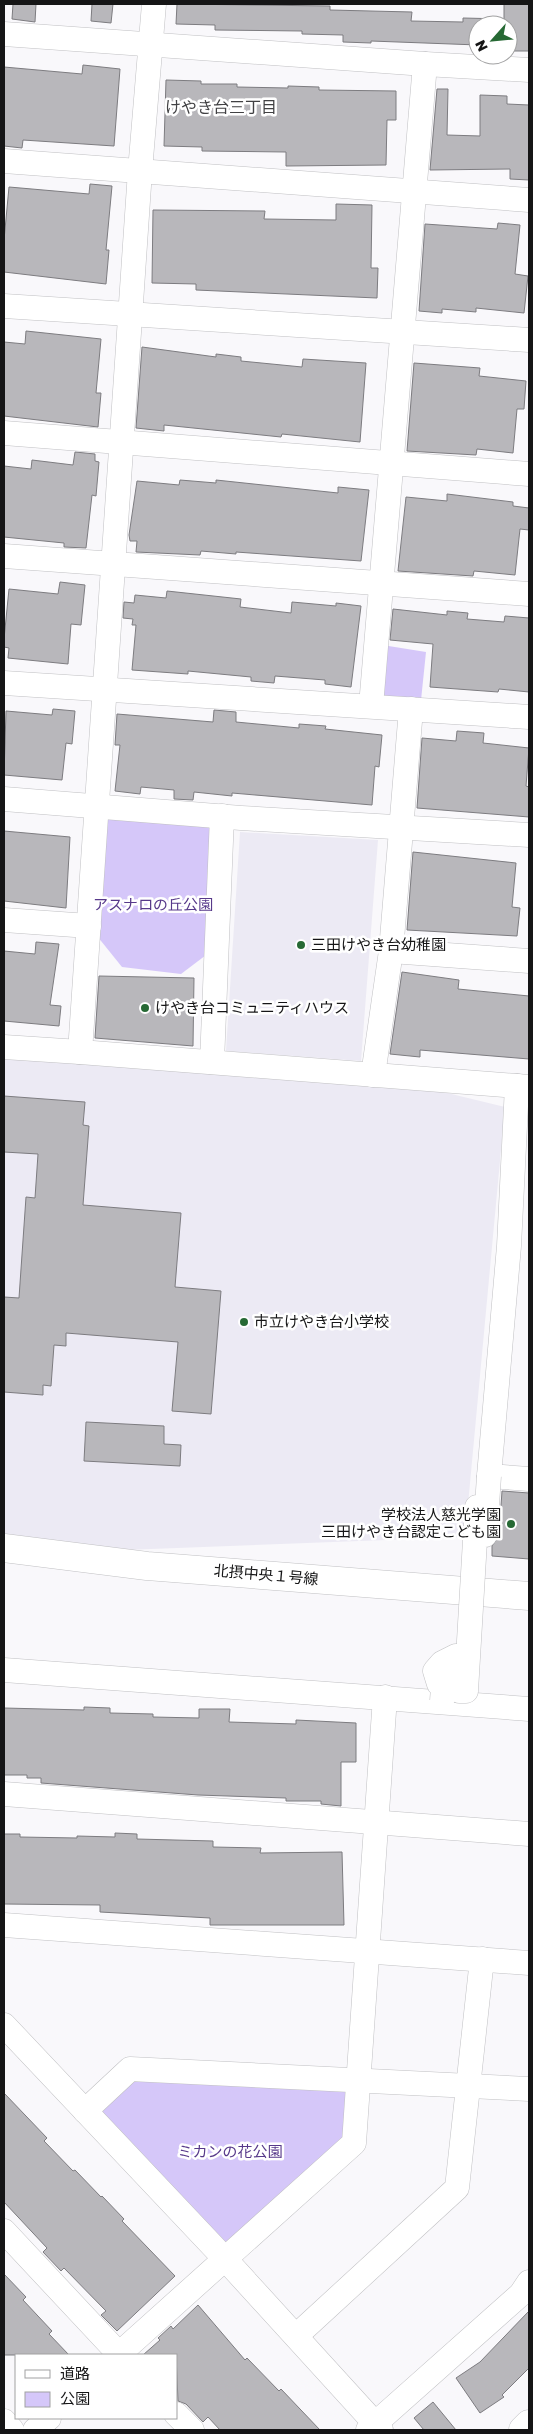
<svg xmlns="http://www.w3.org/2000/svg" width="533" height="2434" viewBox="0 0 533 2434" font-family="'Golos Text','Noto Sans JP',sans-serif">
	<rect width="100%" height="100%" fill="#f9f8fb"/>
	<g fill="#eceaf4">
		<path d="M240 832 378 840 361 1061 226 1051Z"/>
		<path d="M4 1047 373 1075 505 1107 465 1537 46 1553 4 1545Z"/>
	</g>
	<g fill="#d5c7f9">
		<path d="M376 644 426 652 420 710 383 707Z"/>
		<path d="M96 807 222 816 214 949 181 974 122 967 89 926Z"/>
		<path d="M130 2069 359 2081 354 2143 226 2260 85 2111Z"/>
	</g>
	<g fill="#b8b7bb" stroke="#7d7c80">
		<path d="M13 4H36L35 22 12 19Z"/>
		<path d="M92 4H113L111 23 91 21Z"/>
		<path d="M177 4 330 6V10L412 12 411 21 463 22V18L504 19V4H529V51H508V25H478V45L371 41V43L343 42V35L302 34V31L215 30V25L176 24Z"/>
		<path d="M83 65 120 69 114 146 23 140 22 148 4 146V67L82 74Z"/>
		<path d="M166 80 201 81V84H237V87L288 88V86L319 87V90L396 91V120H387L386 165 286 166V152L202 151V147L164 146Z"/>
		<path d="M437 89H448L447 135 480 136V95L507 96V104L529 105V180L510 179V169L430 170Z"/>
		<path d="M90 184 112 186 106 250H109L106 284 4 272V240L9 187 89 194Z"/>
		<path d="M336 204 372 205 371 268H378L377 298 196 290V284L152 283 153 210 265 211 264 219 336 220Z"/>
		<path d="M498 223 520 225 515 274 528 276 524 313 476 308V312L442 309V313L419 311 425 224 497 229Z"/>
		<path d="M26 331 101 339 96 393H101L98 427 4 416V342L25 344Z"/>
		<path d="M142 347 216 357V354L241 357V361L302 367 303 359 366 363 360 442 282 434 281 437 164 425V431L136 428Z"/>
		<path d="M414 363 480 368 479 376 526 381 524 409H517L513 453 477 449 476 455 407 451Z"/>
		<path d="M75 452 95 454V461L99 462 96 496 92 495 86 548 64 547V543L4 537V466L31 469 32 460 73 465Z"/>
		<path d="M180 480 216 483V480L338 493V487L369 490 361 561 236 552V554L201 551 200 555 136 552 137 541H130L129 535 137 481 179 485Z"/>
		<path d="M447 494 513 502V506L529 508V530L520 529 515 575 474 571 473 576 398 571 406 497 447 501Z"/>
		<path d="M60 582 85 585 81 625 71 624 68 664 8 658 9 648 4 647V639L9 589 58 594Z"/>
		<path d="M167 591 241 599 240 607 291 613 292 602 336 606V603L361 606 351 687 325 684V680L275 676 274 683 251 681V677L188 671V674L132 670 136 625H132L133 619 123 618 124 602 134 603 135 595 166 598Z"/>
		<path d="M393 609 447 615V611L468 613 467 619 504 622 505 616 529 618V692L499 689 498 692 430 687 433 644 390 640Z"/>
		<path d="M53 709 75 711 72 744 66 743 62 780 4 775 6 711 52 715Z"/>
		<path d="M214 710 236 712V722L299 728V724L326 726 325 729 382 735 379 767 375 766 372 805 232 793V796L194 792 193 800 174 799V790L141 787 140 794 115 791 120 745H115L117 714 213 722Z"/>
		<path d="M457 731 484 733 483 743 529 748 526 786 529 787V817L417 808 422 738 456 741Z"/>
		<path d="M4 831 70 837 66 908 4 901Z"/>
		<path d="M413 852 516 863 512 907 520 908 517 936 407 930Z"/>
		<path d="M36 942 59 944 50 1005 61 1006 59 1026 4 1021V951L35 954Z"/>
		<path d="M402 972 459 980 458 989 529 996V1059L420 1050V1057L390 1054Z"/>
		<path d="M99 976 194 978 193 1046 95 1038Z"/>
		<path d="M4 1096 85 1102 83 1125 89 1126 83 1205 181 1213 175 1287 221 1291 211 1414 172 1411 178 1342 66 1333V1346L54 1345 51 1386 43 1385V1395L4 1392V1297L19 1298 26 1197 35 1198 38 1154 4 1152Z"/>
		<path d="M86 1422 164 1426V1444L181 1445 180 1466 84 1461Z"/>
		<path d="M502 1491 529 1493V1559L492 1556V1546L499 1536Z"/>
		<path d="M84 1707 110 1708V1713L153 1714V1717L199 1718V1709H230L229 1722 296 1724V1720L356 1723V1762H341V1806L321 1804V1801H286V1798L198 1795 41 1783V1778H27V1775H4V1708L84 1710Z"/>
		<path d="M115 1833 137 1834V1839L213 1841V1847L261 1848 260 1853 342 1852 344 1925H210V1918L100 1912V1905L4 1904V1834H20V1837L77 1838V1836L115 1837Z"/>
		<path d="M4 2093 47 2138 44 2141 73 2171 75 2170 101 2197 102 2196 124 2219 122 2221 175 2276 117 2331 101 2315 106 2311 64 2268 61 2271 43 2252 47 2248 4 2202Z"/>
		<path d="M4 2274 26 2297 23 2300 52 2331 49 2334 69 2355H4Z"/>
		<path d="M198 2305 245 2360 247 2358 279 2391 281 2389 320 2430H220L208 2417 203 2422 186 2404 178 2401 176 2355H143L160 2340 158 2338 171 2326 173 2329Z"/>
		<path d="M529 2311V2368L502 2395 504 2397 480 2413 456 2378 480 2362Z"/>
		<path d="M433 2402 456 2430H424L414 2418Z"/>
	</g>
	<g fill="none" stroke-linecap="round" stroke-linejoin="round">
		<defs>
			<g id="street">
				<path d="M4 34 425 64 529 70"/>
				<path d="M4 161 529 200"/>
				<path d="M4 306 529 340"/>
				<path d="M4 433 529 474"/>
				<path d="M4 556 529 594"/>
				<path d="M4 683 529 717"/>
				<path d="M371 706 425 64"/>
				<path d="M4 799 241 818 529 835"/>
				<path d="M4 920 89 926"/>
				<path d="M391 951 529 961"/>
				<path d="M4 1047 80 1052 140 171 154 4"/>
				<path d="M80 1052 529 1087"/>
				<path d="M212 1062 222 816"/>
				<path d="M373 1075 391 951 411 709"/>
				<path d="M517 1086 509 1246 489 1476 529 1479"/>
				<path d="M4 1670 529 1709"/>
				<path d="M4 1794 529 1834"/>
				<path d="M4 1925 529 1963"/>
				<path d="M4 2025 226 2260 381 2430"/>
				<path d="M85 2111 130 2069 529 2089"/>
				<path d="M4 2231 120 2355"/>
				<path d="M296 2336 457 2188 482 1959"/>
				<path d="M118 2355 354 2143 385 1697"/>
				<path d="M176 2414 192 2430"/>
				<path d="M4 2421 12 2430"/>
				<path d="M35 2430 49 2418"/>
				<path d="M368 2430 521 2294 529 2282"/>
			</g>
			<g id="secondary">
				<path d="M4 1548 147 1566 529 1596"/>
				<path d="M523 2430 529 2424"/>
			</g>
		</defs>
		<use href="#street" stroke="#c0c0c3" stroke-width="25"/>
		<use href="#secondary" stroke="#c0c0c3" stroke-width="29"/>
		<use href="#street" stroke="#fff" stroke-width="24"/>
		<use href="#secondary" stroke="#fff" stroke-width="28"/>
		<defs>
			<path id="street-bridge" d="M442 1701 443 1687 439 1684 435 1671 442 1663 456 1656 459 1691H466L477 1507H482L480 1535H485L489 1476"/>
		</defs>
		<use href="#street-bridge" stroke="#c0c0c3" stroke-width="25" stroke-linecap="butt"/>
		<use href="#street-bridge" stroke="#fff" stroke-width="24"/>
	</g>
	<g fill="#266934" stroke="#fff" stroke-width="2">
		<circle cx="301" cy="945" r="5"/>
		<circle cx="145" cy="1008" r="5"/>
		<circle cx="244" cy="1322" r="5"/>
		<circle cx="511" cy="1524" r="5"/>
	</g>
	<g text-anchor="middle" stroke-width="5" stroke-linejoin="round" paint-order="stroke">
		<g font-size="15" fill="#57398a" stroke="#fff">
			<text x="153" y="910">アスナロの丘公園</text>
			<text x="230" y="2157">ミカンの花公園</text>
		</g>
		<g font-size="15" fill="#151516" stroke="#fff" text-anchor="start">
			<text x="311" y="950">三田けやき台幼稚園</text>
			<text x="155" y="1013">けやき台コミュニティハウス</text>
			<text x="254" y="1327">市立けやき台小学校</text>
			<text x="501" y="1520" text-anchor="end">学校法人慈光学園<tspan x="501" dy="17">三田けやき台認定こども園</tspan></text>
		</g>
		<g font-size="15" fill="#151516" stroke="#fff">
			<text transform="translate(266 1575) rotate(5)" y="5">北摂中央１号線</text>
		</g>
		<g font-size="16" fill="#414143" stroke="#fff">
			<text x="221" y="113">けやき台三丁目</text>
		</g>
	</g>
	<rect width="533" height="2434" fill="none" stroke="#151516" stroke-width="10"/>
	<rect x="15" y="2354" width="162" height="65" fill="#ffffff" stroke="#a1a1a2"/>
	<rect x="25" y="2370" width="25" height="8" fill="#ffffff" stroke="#a1a1a2"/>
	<text x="60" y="2379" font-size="15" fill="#151516">道路</text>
	<rect x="25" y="2392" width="25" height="15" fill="#d5c7f9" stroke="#a1a1a2"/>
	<text x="60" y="2404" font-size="15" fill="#151516">公園</text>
	<g transform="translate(493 40) rotate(243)"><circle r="24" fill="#ffffff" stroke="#a1a1a2"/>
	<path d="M0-4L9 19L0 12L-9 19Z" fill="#266934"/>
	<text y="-8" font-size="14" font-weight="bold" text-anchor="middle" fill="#151516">N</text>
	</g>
</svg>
